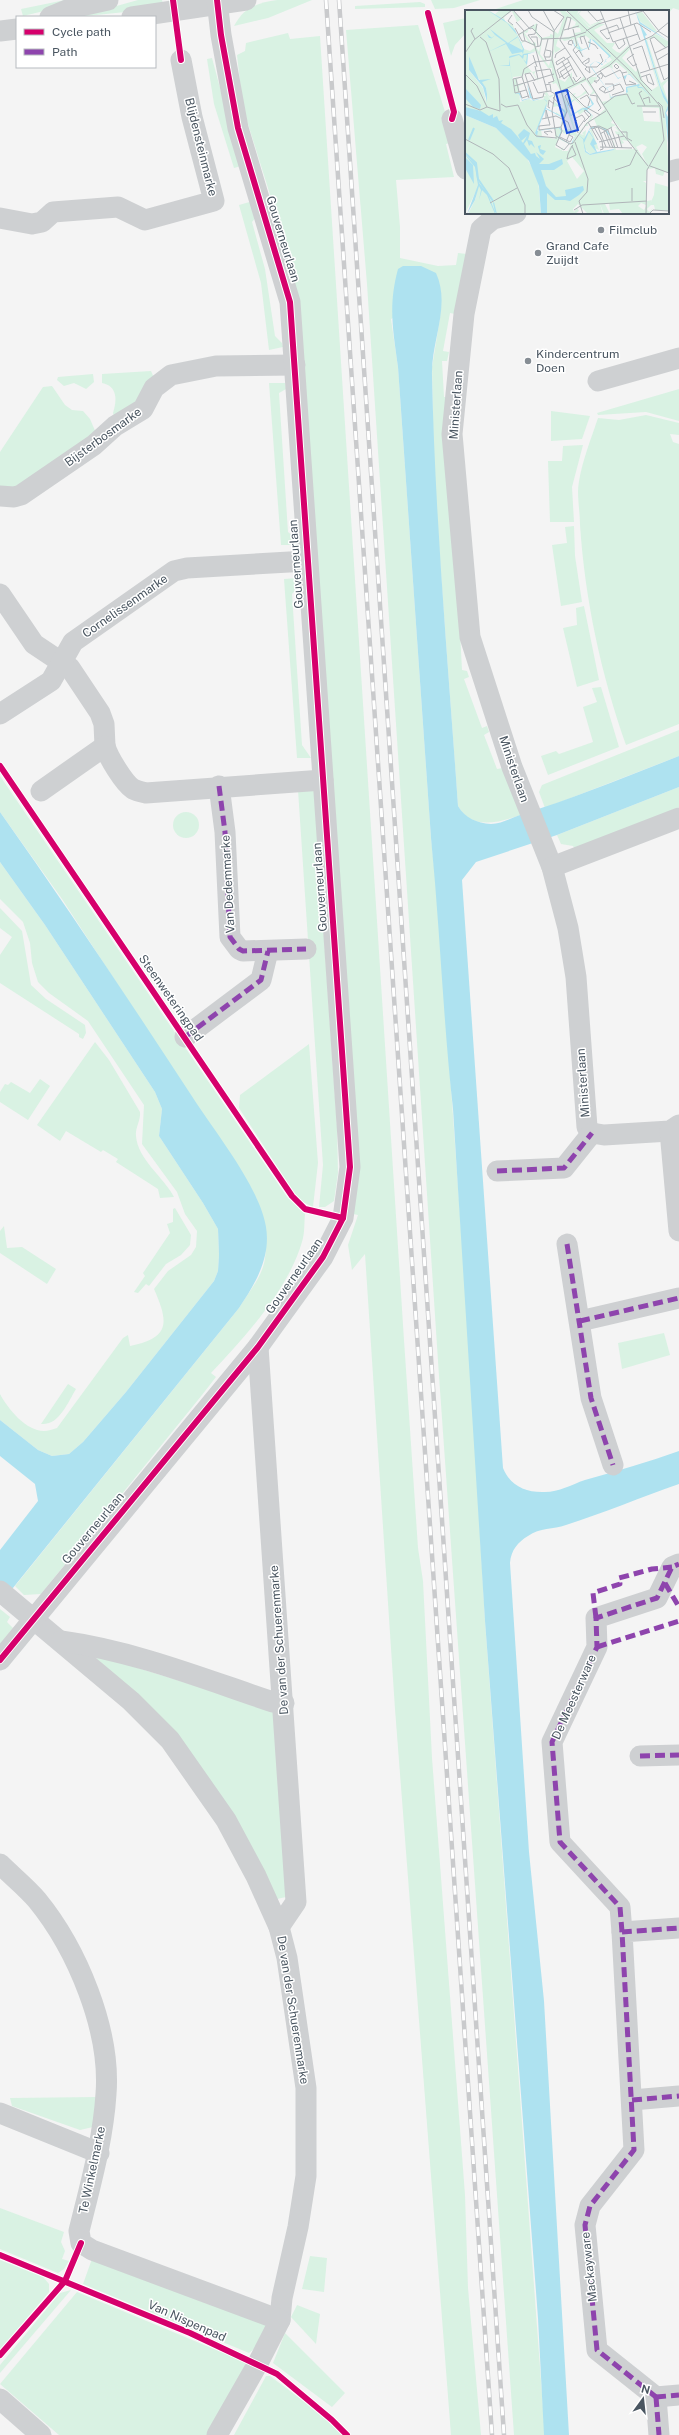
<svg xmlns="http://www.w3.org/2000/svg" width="679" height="2435" viewBox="0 0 679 2435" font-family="'Public Sans',sans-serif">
	<rect width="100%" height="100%" fill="#f4f4f4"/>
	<g fill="#d9f2e3">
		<path d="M65 0H90L23 16 21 9Z"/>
		<path d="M138 0H162L164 8 77 17Z"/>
		<path d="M277 0H312L268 18 234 26C244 7 257 3 277 0Z"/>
		<path d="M431 0H480L454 8 435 9Z"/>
		<path d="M523 0H679V10L673 8 668 14V11H490Z"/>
		<path d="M420 2 425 4V7L355 9V6Z"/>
		<path d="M466 18V33L455 45 451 56 443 23Z"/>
		<path d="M418 25 446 115 450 143 446 144 454 177 396 180 400 227V258L438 266 456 265 458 253 467 254 455 314 450 313 443 351 449 352 447 361H442L444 397H448L462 670 467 671 469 677 464 679 482 728 487 726 489 732 484 735 497 769 503 768 521 815C499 822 472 831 458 806L434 479 432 367 440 318 441 294 391 319 398 367 431 838 438 904 470 1356 485 1621 545 2435H514L439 1376 367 284 346 30Z"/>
		<path d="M288 33 290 39 320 36 404 1340 418 1548 423 1581 432 1758 465 2195 468 2288 481 2435H451L395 1709 365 1254 352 1270 348 1245 358 1215 353 1214 293 277 287 249 243 108 237 55 245 51 246 43Z"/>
		<path d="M212 58 241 166 234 168 214 104 207 59Z"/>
		<path d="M253 201 258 215 252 222 265 269 275 336 282 343 283 347 269 350 261 283 239 205Z"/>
		<path d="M151 371 154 378 135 410 116 421 113 413C117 401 118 386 102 383V374Z"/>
		<path d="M93 374 94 382 86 389 74 383 64 386 57 380 58 377Z"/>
		<path d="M269 383H285L286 389 279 393 288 532 296 539 297 545H281Z"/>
		<path d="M52 386 65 405 72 410 83 411 90 419 96 433 17 488H0V452L43 387Z"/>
		<path d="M679 389V421L646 412 598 415 597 413Z"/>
		<path d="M551 411 590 416 582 439 551 441Z"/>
		<path d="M646 415 679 423V435L670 434 673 442 679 444V724L626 745C601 674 585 600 580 525 580 514 578 502 578 491 579 469 591 439 598 418L619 420Z"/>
		<path d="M583 445 572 487 574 522H550L548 461H562L563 446Z"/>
		<path d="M574 526 575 556 582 602 561 606 552 545 567 543 565 527Z"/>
		<path d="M298 578 300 585 292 594 302 745 311 758H297L284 579Z"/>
		<path d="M584 606 599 680 577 687 563 628 577 625 576 608Z"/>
		<path d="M601 687 619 747 548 775 541 756 556 751 559 754 593 742 583 707 597 702 592 688Z"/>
		<path d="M679 730V756L545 808 539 792 542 785Z"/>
		<path d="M0 776 287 1197 305 1214C304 1223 305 1233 302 1242 288 1290 245 1337 211 1373L216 1377 202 1395 41 1594 24 1595 15 1586 239 1308C248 1293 263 1276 265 1258 268 1240 260 1217 257 1199L62 899 0 812Z"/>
		<path d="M679 787V807L576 851 573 846 561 844 557 835Z"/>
		<path d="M298 790 314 791 337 1127 338 1173 334 1201 325 1207H319L323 1165Z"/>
		<circle cx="186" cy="825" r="13"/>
		<path d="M0 862 45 925 155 1092 162 1109 159 1136 203 1203 218 1229 219 1255 218 1271 214 1281 126 1392 83 1442 69 1454 52 1456 38 1450 0 1420V1394C8 1409 26 1431 44 1431 48 1431 53 1429 57 1428L123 1338 128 1335 130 1346C170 1338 169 1323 154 1289L168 1271 191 1255 196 1247 197 1231 185 1214 177 1192 142 1144 144 1105 88 1021 49 993 38 982 32 963 30 943 23 922 0 899Z"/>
		<path d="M0 908 22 931 31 985 46 999 85 1025 86 1033 83 1039 79 1037V1034L0 983V955L12 937 0 928Z"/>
		<path d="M95 1042 109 1060 140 1112C141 1120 135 1128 136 1136 138 1160 163 1176 174 1197L160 1198 158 1189 116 1162 118 1159 103 1150 101 1152 66 1131 60 1141 37 1125Z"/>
		<path d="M309 1044 318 1163 313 1207 299 1200 239 1108 240 1095Z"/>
		<path d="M40 1079 50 1086 28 1120 0 1102V1092L5 1084 8 1085 11 1082 30 1093Z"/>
		<path d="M175 1208 191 1235 190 1245 181 1255 166 1264 149 1286 146 1284 138 1293 134 1292 145 1276 143 1273 170 1233 167 1224 173 1222V1209Z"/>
		<path d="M4 1226 7 1248 22 1247 56 1269 47 1284 0 1253V1231Z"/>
		<path d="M664 1333 670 1355 622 1369 618 1343Z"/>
		<path d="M68 1384 76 1389C68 1402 59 1426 41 1424Z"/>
		<path d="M0 1609 10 1617 7 1622 13 1628 0 1644Z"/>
		<path d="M96 1655 274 1710 286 1897 277 1899 150 1708 95 1657Z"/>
		<path d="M97 2097 93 2127 80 2130 12 2106 10 2098Z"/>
		<path d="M0 2208 64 2232 61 2242 65 2251 62 2259 69 2261 64 2269 58 2273 0 2249Z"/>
		<path d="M93 2256 267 2324 255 2348 249 2353 83 2284Z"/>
		<path d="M310 2256 327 2258 324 2292 302 2289Z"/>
		<path d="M0 2260 43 2277 49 2284V2292L0 2350Z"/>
		<path d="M71 2290 0 2373V2365L60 2293Z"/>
		<path d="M77 2292 245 2362V2371L209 2435H59L0 2384Z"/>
		<path d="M297 2305 320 2314 316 2344 291 2317Z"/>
		<path d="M285 2333 345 2393 332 2407 273 2363Z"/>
		<path d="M266 2376H270L322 2415 343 2435H234Z"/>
	</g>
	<g fill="#aee2f0">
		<path d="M403 266H421L436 273C451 306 431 341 432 375 435 519 448 662 458 806 465 818 477 823 491 824 501 824 511 818 520 815 574 798 626 777 679 756V787L557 835 476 862 462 880 503 1468C510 1485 524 1492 542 1492 558 1493 570 1485 585 1480 617 1471 648 1462 679 1451V1484C641 1497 604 1513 566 1525 553 1530 540 1527 528 1536 518 1542 511 1550 510 1563L529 1852 544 2001 569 2435H544L538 2318 485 1621 453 1109C443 1019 440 928 431 838L398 367C393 330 388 306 398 269Z"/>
		<path d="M0 812C68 908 133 1006 197 1104 219 1137 260 1189 266 1227 271 1258 255 1284 239 1308L0 1604V1550L38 1501 35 1484 0 1456V1420L38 1450 52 1456 69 1454 83 1442 126 1392 214 1281 218 1271 219 1255 218 1229 203 1203 159 1136 162 1109 155 1092 45 925 0 862Z"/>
	</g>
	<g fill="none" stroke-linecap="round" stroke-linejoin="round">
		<g stroke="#ced0d2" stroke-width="21">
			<path d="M50 17 72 8 108 0"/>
			<path d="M132 17 246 0"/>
			<path d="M0 31 17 29"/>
			<path d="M452 119 466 169"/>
			<path d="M668 172 679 169"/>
			<path d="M516 213 493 219 481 229 464 314 452 434 470 637 512 767 552 867 568 928 576 977 587 1127 592 1133 604 1135 670 1131 679 1125"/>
			<path d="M0 218 32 224 42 222 53 212 118 207 145 220 214 201 192 117 181 60"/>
			<path d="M598 381 679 358"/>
			<path d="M0 496 14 497 21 495 94 445 115 426 143 409 154 388 171 375 216 366 295 365"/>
			<path d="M0 594 34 644 70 668 100 713 104 724 105 746"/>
			<path d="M0 714 51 681 73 642 174 571 187 568 307 561"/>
			<path d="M219 786 225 832 230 937 239 949 243 951 306 949"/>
			<path d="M41 791 105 746C108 757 124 783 133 789 137 791 142 792 146 793L323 780"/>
			<path d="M552 867 679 818"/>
			<path d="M185 1037 261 980 268 951"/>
			<path d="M670 1131 679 1231"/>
			<path d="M497 1171 564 1168 592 1133"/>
			<path d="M567 1244 591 1398 613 1465"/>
			<path d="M580 1321 679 1298"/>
			<path d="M258 1347 296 1902 279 1927"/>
			<path d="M0 1591 131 1701 170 1740 226 1820 256 1876 279 1927 287 1958 306 2088V2176L298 2227 282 2298 280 2320 257 2365 217 2435"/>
			<path d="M61 1641C134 1651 204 1679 273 1702L284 1703"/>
			<path d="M0 1660 258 1347 323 1257 343 1218 350 1167 290 302 238 128 221 35 217 0"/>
			<path d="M640 1756 679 1755"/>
			<path d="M0 1864C12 1876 26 1887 37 1900 77 1949 111 2030 106 2094 103 2141 90 2186 79 2231L81 2243 92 2250 280 2320"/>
			<path d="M622 1932 620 1907 560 1842 552 1742 597 1647 596 1618 657 1598 672 1567 679 1564"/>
			<path d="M632 2100 679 2096"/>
			<path d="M0 2113 99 2153"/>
			<path d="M656 2397 597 2350 585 2225 590 2206 634 2150 622 1932 679 1928"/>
			<path d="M656 2397 659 2435"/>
			<path d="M656 2397 679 2395"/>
			<path d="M0 2399 41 2435"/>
		</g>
		<defs>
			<g id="rail">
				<path d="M326 0 492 2435"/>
				<path d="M339 0 504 2435"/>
			</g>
		</defs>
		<use href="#rail" stroke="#c9cacc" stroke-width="4.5"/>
		<use href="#rail" stroke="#fff" stroke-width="3" stroke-dasharray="9" stroke-linecap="butt"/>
		<g stroke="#8e44ad" stroke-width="5" stroke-dasharray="10 5" stroke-linecap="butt">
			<path d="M219 786 225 832 230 937 239 949 243 951 306 949"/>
			<path d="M185 1037 261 980 268 951"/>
			<path d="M497 1171 564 1168 592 1133"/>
			<path d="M567 1244 591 1398 613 1465"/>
			<path d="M580 1321 679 1298"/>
			<path d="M665 1583 679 1607"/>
			<path d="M596 1618 593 1593 620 1584 619 1578 652 1569 672 1567"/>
			<path d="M597 1647 679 1621"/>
			<path d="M640 1756 679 1755"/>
			<path d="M622 1932 620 1907 560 1842 552 1742 597 1647 596 1618 657 1598 672 1567 679 1564"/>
			<path d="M632 2100 679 2096"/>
			<path d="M656 2397 597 2350 585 2225 590 2206 634 2150 622 1932 679 1928"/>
			<path d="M656 2397 659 2435"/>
			<path d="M656 2397 679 2395"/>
		</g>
		<defs>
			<g id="cycleway">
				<path d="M173 0 181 60"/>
				<path d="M428 13 454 112 452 119"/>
				<path d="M0 766 292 1196 305 1209 343 1218"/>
				<path d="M0 1660 258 1347 323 1257 343 1218 350 1167 290 302 238 128 221 35 217 0"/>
				<path d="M0 2255 190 2333 277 2374 332 2420 347 2435"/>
				<path d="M0 2355 65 2281 81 2243"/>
			</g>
		</defs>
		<use href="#cycleway" stroke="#fff" stroke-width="8"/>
		<use href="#cycleway" stroke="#d6006c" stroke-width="6"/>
	</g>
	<g fill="#868d94" stroke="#fff" stroke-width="1.5">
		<circle cx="601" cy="230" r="4"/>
		<circle cx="538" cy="253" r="4"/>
		<circle cx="528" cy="361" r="4"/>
	</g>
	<g text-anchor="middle" stroke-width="3" stroke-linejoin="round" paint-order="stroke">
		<g font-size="12" fill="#4a5661" stroke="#fff">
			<text transform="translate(201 147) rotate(76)" y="4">Blijdensteinmarke</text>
			<text transform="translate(283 239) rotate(73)" y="4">Gouverneurlaan</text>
			<text transform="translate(456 405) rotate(-86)" y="4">Ministerlaan</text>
			<text transform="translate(103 437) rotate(-36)" y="4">Bijsterbosmarke</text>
			<text transform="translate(296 564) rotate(-94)" y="4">Gouverneurlaan</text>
			<text transform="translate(125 606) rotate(-35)" y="4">Cornelissenmarke</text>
			<text transform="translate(514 769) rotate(71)" y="4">Ministerlaan</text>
			<text transform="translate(228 884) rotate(-93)" y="4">Van Dedemmarke</text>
			<text transform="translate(320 887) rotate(-94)" y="4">Gouverneurlaan</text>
			<text transform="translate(171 998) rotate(55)" y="4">Steenweteringpad</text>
			<text transform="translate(583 1083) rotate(-94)" y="4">Ministerlaan</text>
			<text transform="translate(294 1276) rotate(-55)" y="4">Gouverneurlaan</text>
			<text transform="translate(93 1528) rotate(-50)" y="4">Gouverneurlaan</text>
			<text transform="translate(279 1640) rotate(-94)" y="4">De van der Schuerenmarke</text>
			<text transform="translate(574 1697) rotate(-66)" y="4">De Meesterware</text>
			<text transform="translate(293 2010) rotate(81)" y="4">De van der Schuerenmarke</text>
			<text transform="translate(92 2170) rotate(-78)" y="4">Te Winkelmarke</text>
			<text transform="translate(589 2267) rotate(-96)" y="4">Mackayware</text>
			<text transform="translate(187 2321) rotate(24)" y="4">Van Nispenpad</text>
		</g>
		<g font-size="12" fill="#4a5661" stroke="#fff" text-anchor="start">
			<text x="609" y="234">Filmclub</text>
			<text x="546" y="250">Grand Cafe<tspan x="546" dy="14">Zuijdt</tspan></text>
			<text x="536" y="358">Kindercentrum<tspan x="536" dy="14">Doen</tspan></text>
		</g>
	</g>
	<g transform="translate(465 10)">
		<rect width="204" height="204" fill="#f4f4f4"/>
		<path d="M5 0H23L30 4 35 0H47L57 9 52 12 47 1 39 7 40 11 48 15 52 25 64 19 62 23 59 22 67 34 70 32 71 34V37L64 33 58 23 53 26 56 32 60 31 56 34 59 39 65 41 71 37 74 42 77 28 76 30 67 18H64L72 13V22L77 28 85 26V24L89 25 87 19 93 24 99 7 94 0H99L109 8 101 0H114L112 4 124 17 132 13 124 16 112 4 117 0 114 4 125 15 138 10 134 14H140L129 20 142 33H150L147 38 152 42 155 43 164 35 161 29H162L164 36 161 40 165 37 168 44 165 39 157 48 171 62 173 58 178 71 187 80 193 76 179 30 198 87 203 95 200 103 204 163 200 161 198 166 191 164 190 158 182 159 181 171H178L181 173V195L176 193 173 196 179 200 182 195V191L187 190 185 194 189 185 190 173 204 177V201L190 200 189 195H186L182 199 184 202 188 198 184 204H158L154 199 145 200 144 193 140 194 145 204H139L135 194 138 204H123L113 194 108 199 109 202 112 198 114 201 110 204H82L81 177 67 145 48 124 31 110 0 98V2ZM103 7 111 12 110 15H112L108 16 107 19 114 16 111 18H115L116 22 109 23 111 29 109 26 97 28 96 31 93 28 96 25 97 27ZM121 26 125 29 123 32 125 33V29L129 30 147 50 134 59 145 57 148 59 147 55 151 52 162 61 163 64 158 66 165 64 175 75 162 78V83L146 88 144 82 145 90 137 92 126 75 132 68 130 64 126 67 130 65 131 67H125L123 71 116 62 119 67 112 73 107 69V62L100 72 92 68 88 47 90 39V43L96 39 91 36 93 29 96 32V28L99 31 108 29V32L109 28 111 38 117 44 115 39 116 40 118 39 113 35 112 28ZM81 29H88L89 38 84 56 75 44 77 30ZM71 41 83 58H87V65L90 70 87 72 88 74 91 73 96 82 100 100 85 88 90 84 84 86 82 82 79 83 81 86H78L79 89 68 91 64 89 55 92 54 76 59 74 53 75 52 69 57 67 48 69V67L57 66 58 70 59 73 58 64 67 62 79 82 72 70 78 68 72 69 69 64 71 61 67 62 62 56 63 44ZM4 46 11 65 21 78 22 84 21 92 18 78 4 60ZM121 71 128 81 125 85 130 83 140 99 129 109H126L128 107 122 100 124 97 120 99 111 89 122 83 126 90 121 80 116 85 114 81 116 85 112 87 109 86 111 83 107 84 108 86 105 84 109 89 107 90 105 86 102 88 103 94 98 85 99 82H104L103 80ZM81 84 89 92 88 97 93 96 99 102 98 107 91 102V104L98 107 100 106 95 117 97 120 94 117 90 118V129L77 126 76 120 89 117 74 120 70 123 85 89ZM110 90 118 97 112 101 114 105 121 100 126 105 123 112 129 109 132 116 125 120 128 128 124 121 120 128 121 120 117 123 119 125 115 124 119 116H123L122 112 112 125 102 95ZM177 97 194 98 195 112 179 111ZM101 102 103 103 110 123 106 119 97 120 95 117ZM148 109 162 128 152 117 149 118H151L154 122 150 121 151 124 157 127 155 128 156 134 159 133 157 130 164 131 170 139 151 140 148 129 149 140 125 145 120 142 119 138 125 144 131 142 130 138 134 140 126 118 132 117 141 120 151 115 146 113ZM98 121V123L110 126 106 134 94 128ZM94 129 106 135 103 141H97L99 136 96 140 90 137ZM177 134 182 137 177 144 179 148 183 146 179 148 181 153 171 137ZM107 147 119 161 112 169 102 151ZM177 2 192 21 190 22 173 10 172 3ZM191 24 204 32 201 38 189 27 182 30 196 73 204 68 199 72 204 69 198 76 204 94 199 88 181 30ZM0 105 31 118 61 147 73 168 76 204H3L11 188 12 179 0 204Z" fill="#d9f2e3" fill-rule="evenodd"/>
		<path d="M22 0 38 9 50 20 59 39 58 44 71 42 63 44 62 55 58 49 61 52 62 45H59L58 49 54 45 44 48 49 83H55L57 90 65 88 62 74 68 90 78 88 82 91 81 98 98 107 100 103 90 93 99 100 101 103 95 117 97 121 94 128 106 134 110 126 107 134H105L93 128 96 121 94 118 73 121 72 126 82 128 71 127 73 131V136L76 135 75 139 81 141 78 145 75 143 73 137V131L71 127 72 126 70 123 82 92 78 88 68 91 66 88 57 91 54 84 49 83 45 56H34L44 55V47L45 46 54 44 57 46 58 44 57 42 47 44 41 34 23 42 41 33 30 25 23 31 27 28H24L22 24 27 28 30 25 25 19 43 33 53 26 42 13ZM53 27 58 39 57 40 44 33ZM81 99 98 108 95 117 72 121ZM170 0 175 12 204 31 175 14 182 25 180 26 196 78 204 94V98L201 103 204 109V143L200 103 203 95 198 87ZM104 28 108 29 110 36 114 38 112 30 116 40 124 37 125 29 129 30 146 46 140 50 153 68 165 64 175 75 173 77H177L186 87 177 78H173L172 76 162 78 163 82 161 83 146 88 144 82 146 87 161 83V77L174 74 165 65H162L160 70 142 78 144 82 114 39 109 36 108 29ZM126 29 144 46 138 54 130 51 125 55 117 43 116 41 125 37ZM130 51 137 55 141 51 153 69 158 66 160 70 141 78 125 56ZM4 46 14 70 26 69 17 72 21 78 22 84V92L18 77 4 60ZM0 78 16 95 15 99 8 97 0 88ZM99 86 102 95 110 89 103 96 106 105 116 99 127 95 124 86 129 94 122 100 129 107 118 99 106 106 112 124 119 129 125 118 130 116 138 118 142 120 147 128 137 118 130 117 124 120 132 134 129 135 132 142 149 139 148 129 149 140 125 145 120 142 118 129 112 124ZM124 122 128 128 125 134 131 142 125 144 121 141 119 133ZM0 97 16 101 24 106 28 104V108L32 106 34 111 38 110 36 113 46 119 58 133 62 126 56 131 53 125 59 119 65 123 63 130 67 131 70 138 66 134 64 136 62 130 59 134 66 144 70 143 71 146 75 149 71 142 79 149 74 154H84L97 149 98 154 89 160H76L81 176 91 187 101 186 100 180 118 176 119 180 114 185 105 191 100 190 106 200 100 190H90L82 183V204H76L74 176 64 151 31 118 0 105ZM0 145 11 154 14 173 23 184 30 202 28 193 29 192 32 204 30 202V204L22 185 16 179 17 180 14 190 16 196 14 190 16 180 14 176 10 190 2 204 13 175 10 157ZM0 147 8 155 9 174 0 158Z" fill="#aee2f0" fill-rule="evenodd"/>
		<path fill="none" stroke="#aee2f0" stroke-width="2" d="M4 130 9 118M0 143 11 153 13 169 28 191"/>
		<path fill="none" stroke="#b0b5b9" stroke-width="1" d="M48 0 65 19M63 0 67 7 89 22M78 0 89 20M88 0 99 7 89 21 87 50 102 101 96 117M101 0 166 62 195 96 199 130 182 160 181 204M122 0 132 11 138 9M135 0 148 32 173 24M163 0 166 15M47 5 43 11 48 15M155 8 176 70 187 81M51 12 59 21M169 14 175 30M8 18 6 21 10 29M50 18 57 31H60M65 19 67 18 77 28 75 36 70 37M108 19 112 35M99 20 114 16M121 21 133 14 178 1 194 21M193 21 204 28M58 22 60 31 69 35M143 23 172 13 186 22M53 25 69 15M63 25 69 33 82 81M63 25 70 24 72 14M66 27H72L73 37M119 27 124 40M145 28 142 29 135 21 152 15 154 19M76 29 104 28 121 22M123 32 130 35 133 39M150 32 154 39 160 34 158 29M117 34 115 27 120 26M107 35 103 34 104 31 107 30 108 34M112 35 108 40 118 54 122 57H132M201 38 189 27 185 29 199 70 204 67M168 39 177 36 185 60M0 43 9 30 47 0M190 43 204 36M110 44 114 40 118 47M169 44 162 49 168 56 172 54M68 45 72 57M80 47H85L86 41 81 40M90 48 91 44 100 38M102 48 112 67M81 50 79 45 83 29M192 50 204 43M97 51 109 74M117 53 124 48V52L120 54M151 54 154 57 152 59 149 56ZM92 55 106 46M92 55 91 52 99 47 100 49M70 56 73 69M122 57 120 59 125 63 124 57M132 57 138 51 135 44M71 61 85 59 89 71 83 73M135 61 140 67 155 60 157 63 162 62M95 62 99 69 105 64M95 62 106 55M157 63 161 75 171 74 164 71M175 63 204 54M0 64 12 76 22 97 35 101 34 69 21 32 15 27M57 67 48 69 50 83 61 80M95 67 92 60 104 52M108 67 111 72 116 67M176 67 185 64 189 75 183 72 181 65M94 68 107 59M51 69 54 82M70 71 65 63 60 64 68 89 78 87 79 83M68 72 73 83 85 81 90 84M132 73 129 71H133L135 68 132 66 136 63 138 66 136 69M116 74 124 85M140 74H148L149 79 146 81M80 75 85 74 86 81M49 76 89 64M134 79 140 83 146 81M134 79 138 76 141 79 139 82M103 80 119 96 135 105M177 81 174 83 180 96M55 82 57 88 63 86M104 82 100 86 106 99M90 84 121 69 95 30 102 7 106 8 103 20M90 84 87 101 91 126 105 134 108 133 122 113 141 101M125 85 132 86V91M147 85 159 81 155 74 149 76M90 86 88 88 96 95M64 88 57 67 59 59 70 52 87 50M115 89 122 85 125 90 123 96M178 89 184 87 185 93M132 91 136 98 133 101M193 92 197 96 199 108M0 94 15 100 22 97M36 94 41 97 53 95 62 115 71 126 92 128M138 95 150 86 162 84 167 94 170 93M172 96H195M85 98 83 97 84 90 89 94M178 102H191M81 108V100L85 115H83M77 109 91 106 103 112 106 120 101 132M109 109 117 105 120 109 112 120M112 110 110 112 113 123M119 112 126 105 121 100 119 101 124 107M123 112 133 130M126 117 134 116 143 120 150 138M129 117 137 131 138 139 135 140M133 117 141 137M146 118 153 138M127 119 133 117 141 121 148 138M74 120 96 117 97 121 91 135 99 140 104 134M74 120V116L83 115M139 122 145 137M156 122H162V128L167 131M135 124 147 117M153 124 157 138M83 125 79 122 86 121 87 123M95 127 105 132 108 127 104 125M0 129 28 144 44 158 60 195V204M110 132 123 169 122 182 114 191 118 204M134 132 159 126M107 136 111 145 102 149 103 144 107 136 108 135M135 137 167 138M183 156 153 118 122 69 145 55 165 36 187 26 204 12M185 156 204 163M150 160 165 155 172 140M167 191V178M25 193 52 178M109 200 117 195 182 191M184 204 188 200 204 201"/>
		<path fill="#1d4ed8" fill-opacity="0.15" stroke="#1d4ed8" stroke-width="2" d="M102 80 113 120 102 123 91 83Z"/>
		<rect width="204" height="204" fill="none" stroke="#4a5661" stroke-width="2"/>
	</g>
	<rect x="16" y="16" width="140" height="52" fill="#ffffff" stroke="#b7bbc0"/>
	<rect x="24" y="29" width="20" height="6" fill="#d6006c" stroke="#b7bbc0"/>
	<text x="52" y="36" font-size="12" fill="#4a5661">Cycle path</text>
	<rect x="24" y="49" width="20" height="6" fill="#8e44ad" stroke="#b7bbc0"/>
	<text x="52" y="56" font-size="12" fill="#4a5661">Path</text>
	<g transform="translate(643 2399) rotate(15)" stroke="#ffffff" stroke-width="3" paint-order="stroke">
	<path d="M0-3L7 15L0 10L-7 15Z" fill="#4a5661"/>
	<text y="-6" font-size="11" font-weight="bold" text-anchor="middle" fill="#4a5661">N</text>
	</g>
</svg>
